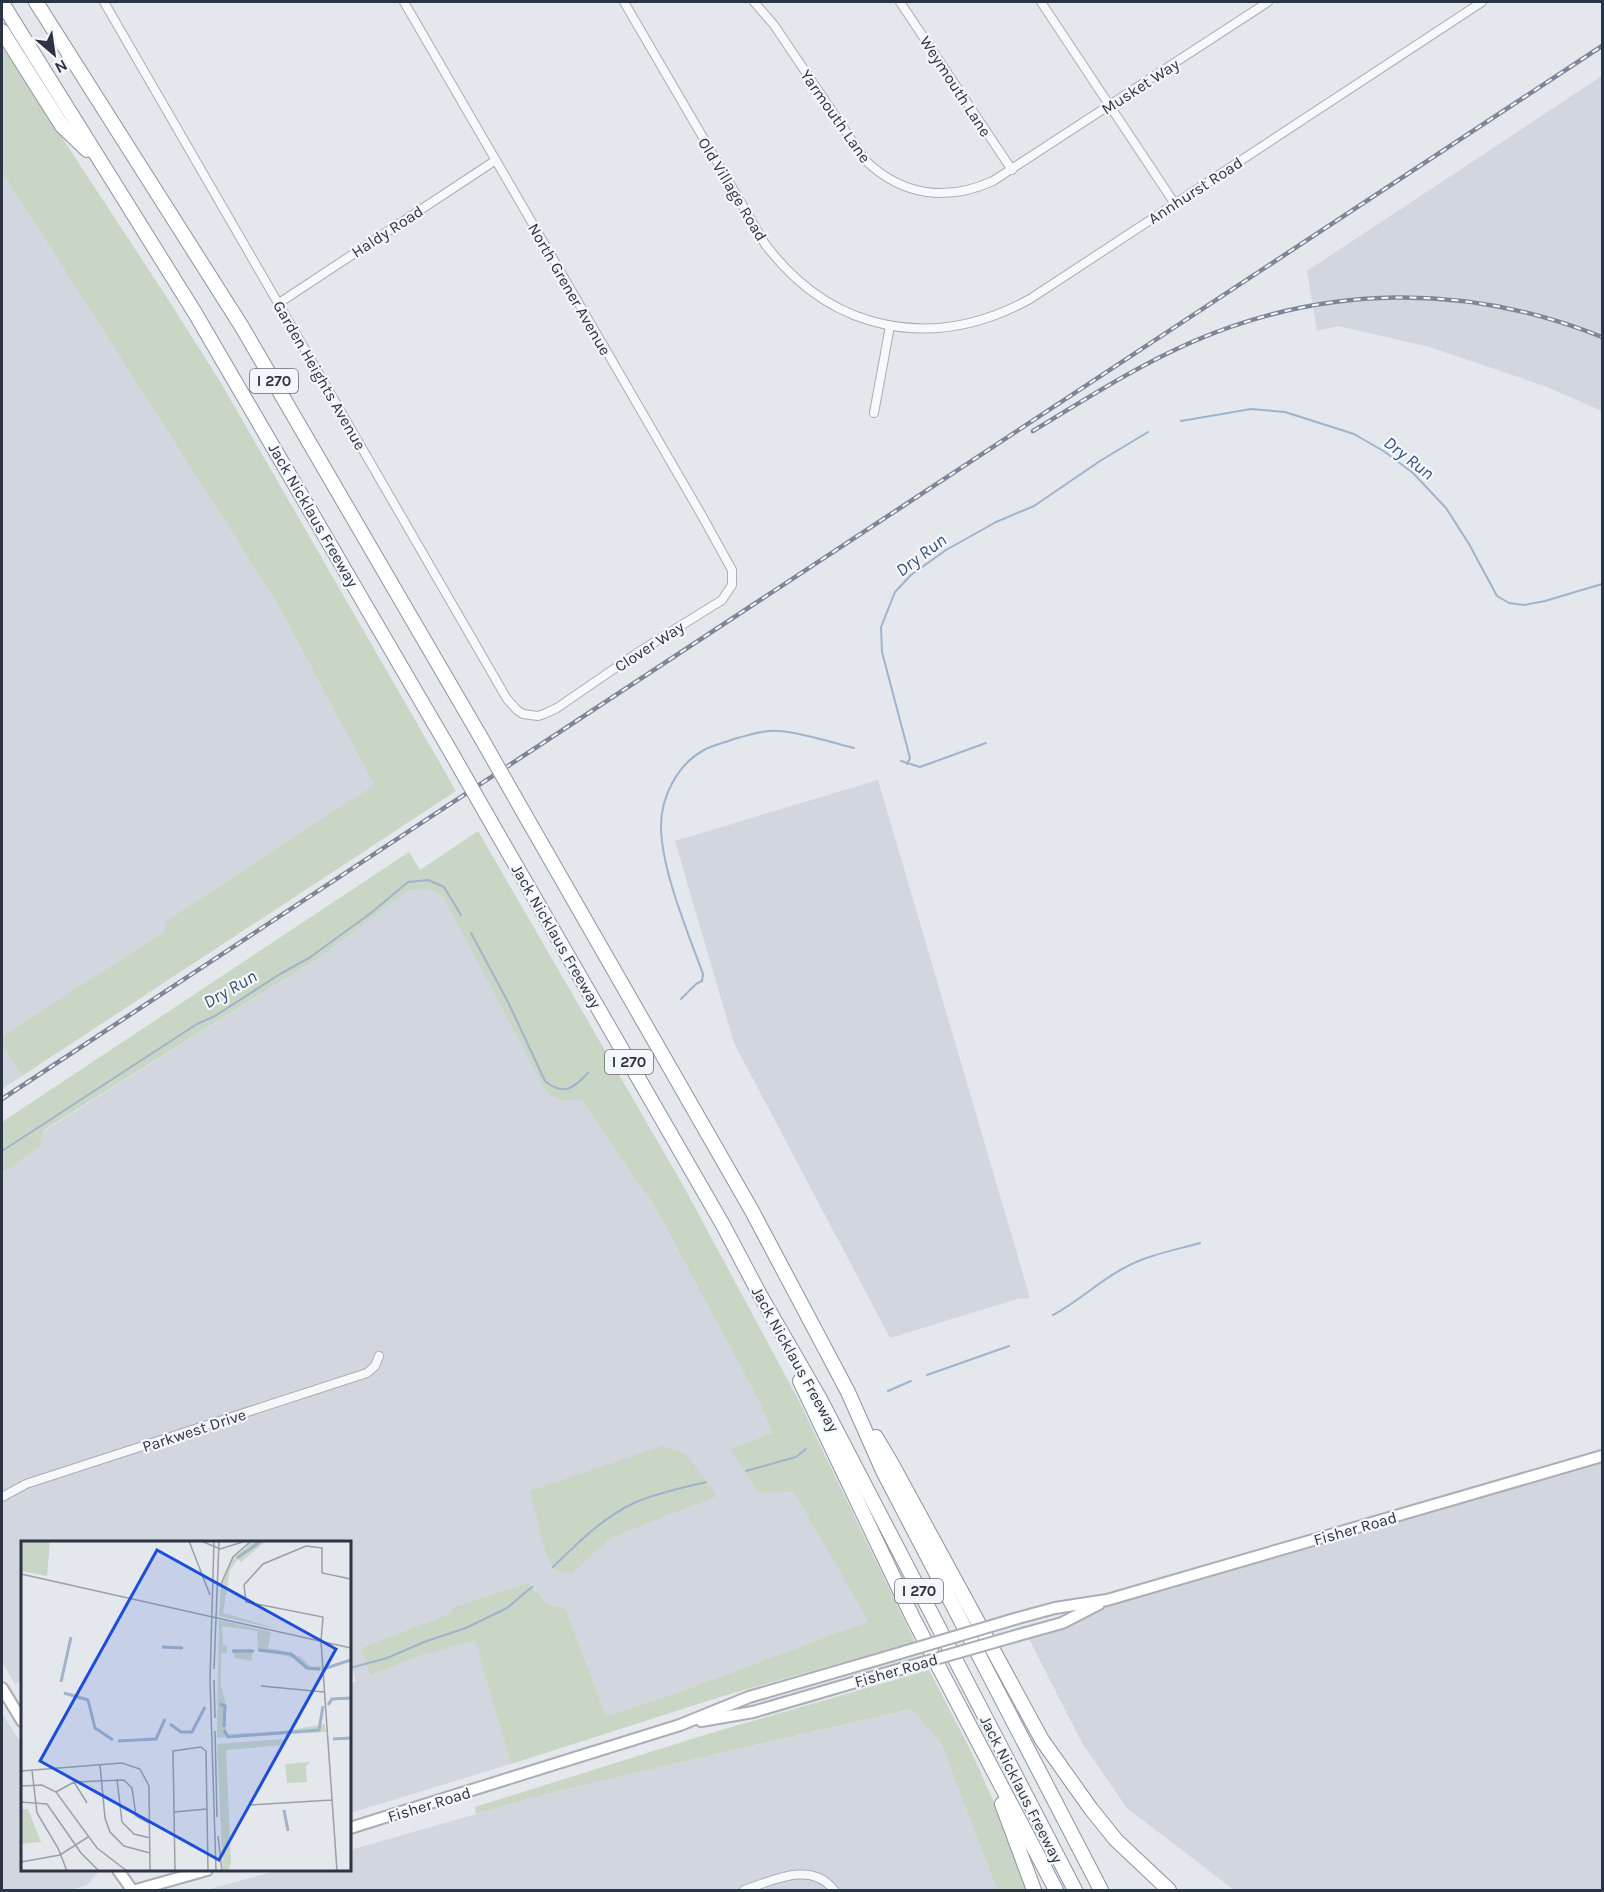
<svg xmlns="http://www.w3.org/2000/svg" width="1604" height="1892" viewBox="0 0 1604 1892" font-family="Karla,sans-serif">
	<rect width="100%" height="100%" fill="#e4e7ec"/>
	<g fill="#d2d6de">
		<path d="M1602 76V411L1547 387 1430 347 1338 326 1317 331 1307 271Z"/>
		<path d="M2 172 277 603 374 785 167 920 164 931 2 1037Z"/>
		<path d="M878 780 1030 1298 1017 1299 890 1338 734 1043 675 841Z"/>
		<path d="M432 889 444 898 561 1101 582 1098 655 1207 760 1403 772 1433 732 1449 793 1491 868 1621 674 1694 606 1716 566 1609 548 1604 527 1583 455 1606 448 1614 361 1648 370 1676 422 1655 475 1640 511 1764 350 1813V1684L356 1681 350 1663V1542H22V1681L15 1684 2 1662V1173L40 1147 44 1131 326 953 407 891Z"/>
		<path d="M2 1045 22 1076 2 1089Z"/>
		<path d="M1602 1456V1890H1234L1127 1808 1082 1743 1026 1633 1108 1600Z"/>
		<path d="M913 1709 941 1743 997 1890H206L280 1870H350V1850L558 1791Z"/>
		<path d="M2 1713 22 1745V1870H100L86 1886 69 1890H2Z"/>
	</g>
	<g fill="#c9d6c5">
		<path d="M2 46 173 307 221 383 456 791 22 1076 2 1045V1037L164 931 167 920 374 785 277 603 2 172Z"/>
		<path d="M478 831 684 1187 797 1397 915 1642 723 1696 511 1764 475 1641 422 1655 370 1676 361 1648 448 1614 455 1606 527 1583 548 1604 566 1609 606 1716 674 1694 868 1621 793 1491 758 1493 731 1449 772 1433 760 1403 655 1207 582 1099 561 1101 547 1093 444 898 432 889 407 891 326 953 44 1130 40 1147 2 1173V1122L409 852 420 870Z"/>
		<path d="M663 1446 686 1454 717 1496 612 1537 572 1572 556 1571 546 1555 530 1491Z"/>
		<path d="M929 1670 970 1749 1002 1820 1028 1890H997L941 1743 912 1709 558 1791 476 1814 475 1807 711 1733Z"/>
	</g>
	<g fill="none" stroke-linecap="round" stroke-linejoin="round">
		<g stroke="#9fb4cc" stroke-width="2">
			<path d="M1181 421 1251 409 1285 412 1354 434 1385 452 1413 473 1446 508 1469 544 1497 596 1509 603 1524 605 1545 601 1602 584"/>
			<path d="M901 761 920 767 986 743"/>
			<path d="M907 764 910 758 882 652 881 627 895 592 911 575 946 550 996 522 1034 506 1100 461 1148 432"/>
			<path d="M471 933 508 1002 545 1081C563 1096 573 1089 588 1073"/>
			<path d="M681 999 696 984 702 981 703 974C688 933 661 869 661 826 661 796 678 764 704 750 713 745 724 743 734 739 748 735 763 730 779 731 804 733 830 742 854 748"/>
			<path d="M2 1151 197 1024 215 1016 280 974 309 958 371 913 408 882 428 880 444 887 461 915"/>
			<path d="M1053 1315C1078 1302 1099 1281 1124 1268 1147 1255 1175 1250 1200 1243"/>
			<path d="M927 1375 1009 1346"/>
			<path d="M888 1391 911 1381"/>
			<path d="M746 1471 796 1457 806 1449"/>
			<path d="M553 1567C578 1543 602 1518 634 1503 656 1493 682 1488 706 1482"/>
			<path d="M350 1668 387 1658 424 1642 466 1628 507 1608 532 1587"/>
		</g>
		<defs>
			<g id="minor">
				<path d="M104 2 507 699 517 710 523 714 538 716 544 714 557 708 637 653 722 600 732 585V570L701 514 404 2"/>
				<path d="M624 2 765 244C832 333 933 352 1030 299L1482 2"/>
				<path d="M754 2 774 25 865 160C902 196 947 202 993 181L1268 2"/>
				<path d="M900 2 1012 170"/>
				<path d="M1041 2 1175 204"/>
				<path d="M279 303 496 160"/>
				<path d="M874 413 890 326"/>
				<path d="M2 1497 26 1484 367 1373 375 1366 379 1356"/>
				<path d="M744 1890C772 1881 811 1860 834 1890"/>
			</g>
			<g id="secondary">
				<path d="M1018 1618 1055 1608 1107 1600 1602 1456"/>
				<path d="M1026 1633 1062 1623 1099 1604"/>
				<path d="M2 1688 22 1721"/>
				<path d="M701 1721 753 1712 897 1670"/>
				<path d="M350 1828 680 1725 749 1697 890 1656"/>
				<path d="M118 1870 132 1890"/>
				<path d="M136 1890 207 1870"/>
			</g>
			<g id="motorway">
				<path d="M36 2 242 327 480 736"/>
				<path d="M2 3 195 313 452 754"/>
				<path d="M2 31 62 126 87 150"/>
				<path d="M525 815 752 1211 848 1392 883 1471 1101 1890"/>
				<path d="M496 831 723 1225 760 1295 820 1399 1075 1890"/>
				<path d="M800 1381 913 1618 1056 1890"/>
				<path d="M876 1437 893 1466 1042 1740 1091 1809 1116 1840 1169 1890"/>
				<path d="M1002 1804 1034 1890"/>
			</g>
		</defs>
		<use href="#minor" stroke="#a9aeb7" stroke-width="10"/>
		<use href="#secondary" stroke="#a9aeb7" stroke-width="14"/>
		<use href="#motorway" stroke="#8b94a3" stroke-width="16"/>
		<use href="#minor" stroke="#f7f8fa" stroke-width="8"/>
		<use href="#secondary" stroke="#fff" stroke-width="10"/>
		<use href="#motorway" stroke="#fff" stroke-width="14"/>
		<defs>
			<g id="rail">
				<path d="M1033 431C1084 400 1137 366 1192 342 1326 284 1467 283 1602 337"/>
				<path d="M2 1099 1602 46"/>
			</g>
		</defs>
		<use href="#rail" stroke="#7d8696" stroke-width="4.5"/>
		<use href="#rail" stroke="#f4f6f9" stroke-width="2" stroke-dasharray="7" stroke-linecap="butt"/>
		<defs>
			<g id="secondary-bridge">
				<path d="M890 1656 1018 1618"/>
				<path d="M897 1670 1026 1633"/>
			</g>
			<g id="motorway-bridge">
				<path d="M480 736 525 815"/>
				<path d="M452 754 496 831"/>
			</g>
		</defs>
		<use href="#secondary-bridge" stroke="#a9aeb7" stroke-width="14" stroke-linecap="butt"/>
		<use href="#motorway-bridge" stroke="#8b94a3" stroke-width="16" stroke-linecap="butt"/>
		<use href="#secondary-bridge" stroke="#fff" stroke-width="10"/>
		<use href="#motorway-bridge" stroke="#fff" stroke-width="14"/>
	</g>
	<g text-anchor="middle" stroke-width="4.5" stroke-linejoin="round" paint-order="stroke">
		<g fill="#f4f6f9" stroke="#676e7b" stroke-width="1.5">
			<rect x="250" y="369" width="48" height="24" rx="4.5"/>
			<rect x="605" y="1050" width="48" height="24" rx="4.5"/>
			<rect x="895" y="1579" width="48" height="24" rx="4.5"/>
		</g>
		<g font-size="15" font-weight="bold" fill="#2b3445">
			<text x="274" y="386">I 270</text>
			<text x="629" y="1067">I 270</text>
			<text x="919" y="1596">I 270</text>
		</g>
		<g font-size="16" fill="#2b3445" stroke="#f4f6f9">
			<text transform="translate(956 86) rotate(57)" y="6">Weymouth Lane</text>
			<text transform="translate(1140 86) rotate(-33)" y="6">Musket Way</text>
			<text transform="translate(836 116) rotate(55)" y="6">Yarmouth Lane</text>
			<text transform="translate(733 189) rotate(59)" y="6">Old Village Road</text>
			<text transform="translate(1195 190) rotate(-33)" y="6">Annhurst Road</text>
			<text transform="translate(387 231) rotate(-33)" y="6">Haldy Road</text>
			<text transform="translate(570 289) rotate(60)" y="6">North Grener Avenue</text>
			<text transform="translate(320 375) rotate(60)" y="6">Garden Heights Avenue</text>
			<text transform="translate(314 515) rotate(60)" y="6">Jack Nicklaus Freeway</text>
			<text transform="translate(649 646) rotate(-33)" y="6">Clover Way</text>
			<text transform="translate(557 936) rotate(60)" y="6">Jack Nicklaus Freeway</text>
			<text transform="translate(796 1359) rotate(61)" y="6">Jack Nicklaus Freeway</text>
			<text transform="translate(194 1430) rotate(-18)" y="6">Parkwest Drive</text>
			<text transform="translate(1355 1528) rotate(-16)" y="6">Fisher Road</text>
			<text transform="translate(896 1670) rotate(-16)" y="6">Fisher Road</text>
			<text transform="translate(1022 1789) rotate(63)" y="6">Jack Nicklaus Freeway</text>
			<text transform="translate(429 1804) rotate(-17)" y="6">Fisher Road</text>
		</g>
		<g font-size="18" font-style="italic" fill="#34527a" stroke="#f4f6f9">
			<text transform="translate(1409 458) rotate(38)" y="6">Dry Run</text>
			<text transform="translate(921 555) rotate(-37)" y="6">Dry Run</text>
			<text transform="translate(230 989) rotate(-30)" y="6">Dry Run</text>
		</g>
	</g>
	<g transform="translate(21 1541)">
		<rect width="330" height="330" fill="#e4e7ec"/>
		<path d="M1 0H29L26 35 0 30ZM231 0H245L220 21 217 18 209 29 202 72 257 88 198 75 200 45 211 19ZM198 79 250 91 247 107 260 109V113L237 110 236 90 201 85 202 104 206 106V112H200V144L205 164V193L263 190 304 183 305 191 196 197ZM211 108H231V120L214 117ZM262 110 280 116 290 126 300 125 301 130 284 128 275 118 262 114ZM262 198 263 204 205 209 210 321 207 330H202L196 203ZM290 221 285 225 286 241 266 242 264 223ZM0 268H7L20 301 0 303Z" fill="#c9d6c5"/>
		<path fill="none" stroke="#9fb4cc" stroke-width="3" d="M216 17 240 0M141 106 162 107M237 109 270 113 286 127 299 128M211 110H233M305 127 330 119M40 141 50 96M43 152 67 159 74 187 92 199M199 163 204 165 203 186M307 164 311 158 330 157M149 183 160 191H171L184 166M203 189 207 196 298 189 302 165M312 198 330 197M97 200 135 198 144 178M263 269 267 290"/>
		<path fill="none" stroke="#9a9fa9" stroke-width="1.5" d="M168 0 189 54M180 0 199 8 225 0M193 0 189 138 195 330M0 33 330 107M200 43 212 16 230 0M300 100 302 76 225 61 223 44 242 23 285 5 301 7V32L330 38M300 100 316 330M193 128 198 0M193 139 194 177M240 145 303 151M194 190 196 276M79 224 84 277 89 291 103 305 129 312M11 229 16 272 37 307 46 330M0 230 101 222 119 228 128 245 129 330M96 238 101 281 113 293 129 297M53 241 66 262M0 245 21 244 35 251 76 307 106 330M35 251 53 241 103 239 111 247 115 275 128 282M0 261 26 263 60 312 78 330M229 264 311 259M153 271 186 268M197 295 201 330M0 321 39 314 67 296M154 330 152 210 180 206 185 210 187 330"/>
		<path fill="#1d4ed8" fill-opacity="0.15" stroke="#1d4ed8" stroke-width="3" d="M136 9 315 108 198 319 19 220Z"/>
		<rect width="330" height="330" fill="none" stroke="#2b3445" stroke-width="3"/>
	</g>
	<rect width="1604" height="1892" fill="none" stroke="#2b3445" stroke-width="6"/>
	<g transform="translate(54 54) rotate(151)" stroke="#f4f6f9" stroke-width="4.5" paint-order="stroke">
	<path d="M0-4.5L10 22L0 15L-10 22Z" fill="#2b3445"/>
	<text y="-9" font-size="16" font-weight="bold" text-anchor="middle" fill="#2b3445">N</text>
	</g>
</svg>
